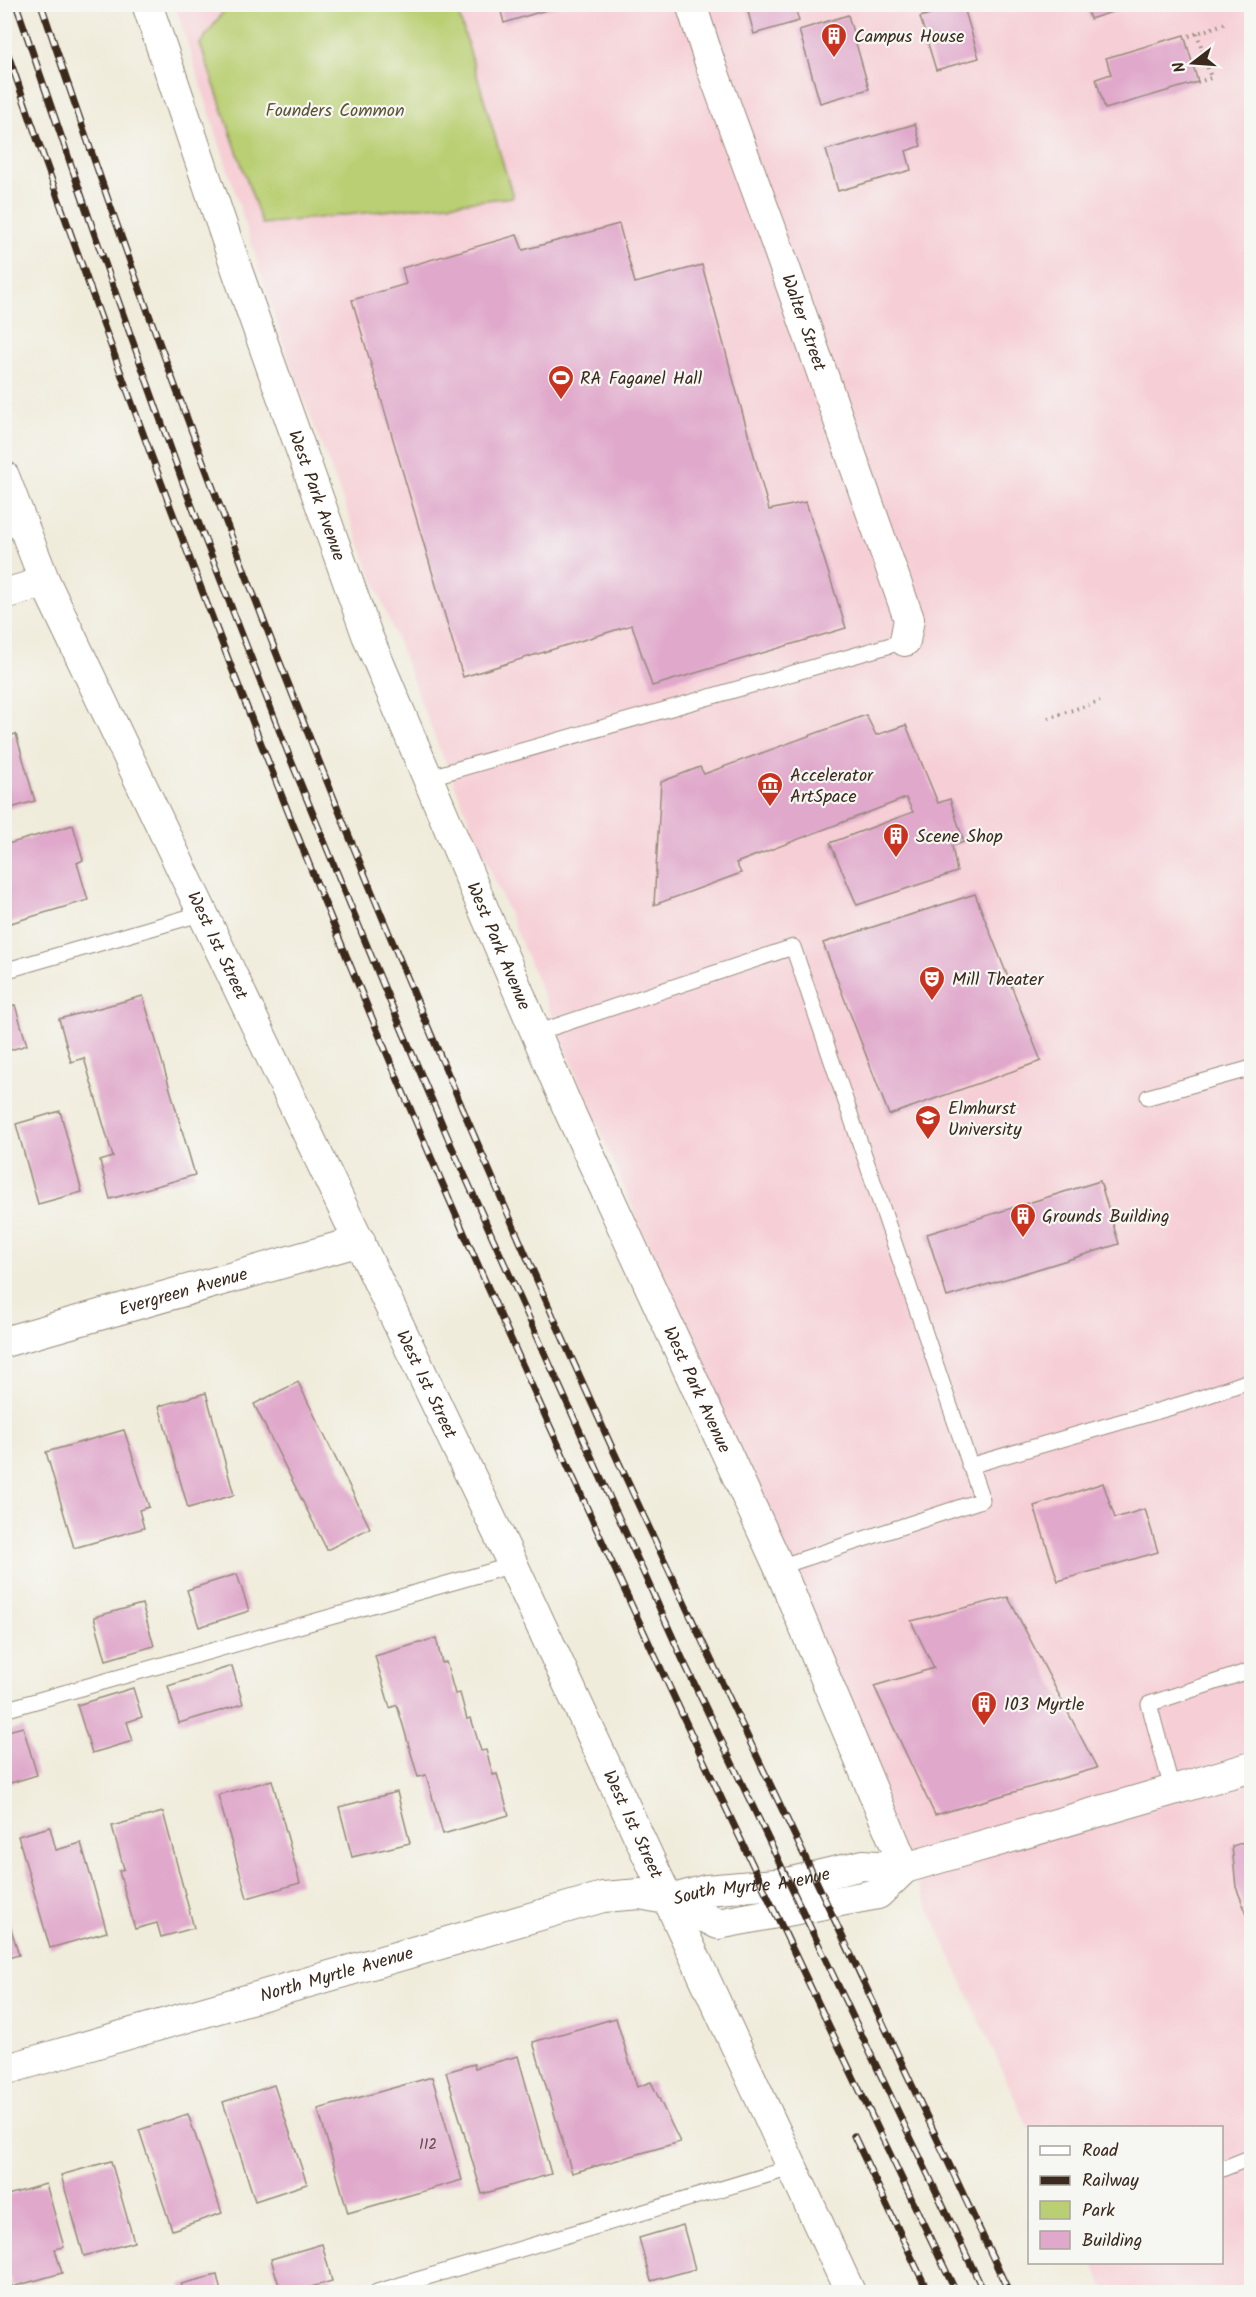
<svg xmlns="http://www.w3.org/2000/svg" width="1256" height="2297" viewBox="0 0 1256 2297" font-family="Kalam,sans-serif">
	<rect width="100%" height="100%" fill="#f6f6f2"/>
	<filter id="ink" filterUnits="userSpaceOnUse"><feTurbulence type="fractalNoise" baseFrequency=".0167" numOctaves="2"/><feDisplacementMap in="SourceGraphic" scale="12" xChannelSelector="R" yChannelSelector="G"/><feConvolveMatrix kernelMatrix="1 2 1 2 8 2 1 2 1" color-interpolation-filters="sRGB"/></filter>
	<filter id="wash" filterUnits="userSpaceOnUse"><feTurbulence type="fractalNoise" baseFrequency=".008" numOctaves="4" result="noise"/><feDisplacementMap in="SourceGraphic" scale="24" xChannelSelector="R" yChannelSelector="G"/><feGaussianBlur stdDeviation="1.35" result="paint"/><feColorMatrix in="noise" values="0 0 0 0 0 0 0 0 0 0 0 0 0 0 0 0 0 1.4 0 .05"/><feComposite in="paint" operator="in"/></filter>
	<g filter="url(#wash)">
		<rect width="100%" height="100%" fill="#f0ecdb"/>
		<path fill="#f6cfd6" d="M175 5H1251V2292H1106L1092 2263 1222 2262V2128H1030L1029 2130 904 1853 437 743 290 364Z"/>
		<path fill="#bacf73" stroke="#7a7c48" stroke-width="1.5" d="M228 5H456L513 197 262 224 200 44Z"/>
		<g id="blocks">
			<g fill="#e0a8cb">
				<path d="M499 4H562V5L504 23Z"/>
				<path d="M746 4H794L799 21 754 34Z"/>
				<path d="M963 4 979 58 936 70 920 17Z"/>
				<path d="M1086 4H1134V5L1090 19Z"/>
				<path d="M848 15 869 89 820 103 799 30Z"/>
				<path d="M1184 35 1198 82 1105 109 1096 79 1111 74 1106 58Z"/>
				<path d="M915 124 921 146 906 151 911 170 838 191 826 150Z"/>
				<path d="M619 224 635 283 702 265 769 510 806 502 846 628 652 686 632 625 463 677 352 300 406 284 402 268 517 235 523 250Z"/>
				<path d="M866 715 876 735 906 725 938 803 950 799 964 842 952 846 957 872 857 905 830 843 913 812 906 798 736 863 741 873 654 905 661 782 700 767 704 774Z"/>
				<path d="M16 734 35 801 4 810V737Z"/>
				<path d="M73 825 83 860 77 863 88 900 4 925V845Z"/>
				<path d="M975 894 1041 1061 889 1115 823 943Z"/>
				<path d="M143 996 195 1175 110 1199 100 1161 113 1157 84 1058 71 1062 59 1019Z"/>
				<path d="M15 1005 27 1045 4 1052V1008Z"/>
				<path d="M60 1111 82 1192 38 1204 16 1124Z"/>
				<path d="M1100 1181 1119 1244 947 1297 927 1234Z"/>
				<path d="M298 1382 370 1528 327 1550 254 1404Z"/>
				<path d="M206 1393 234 1495 188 1508 159 1406Z"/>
				<path d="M124 1430 149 1507 139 1510 144 1528 74 1548 46 1452Z"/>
				<path d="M1103 1483 1115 1518 1145 1509 1158 1552 1058 1581 1034 1506Z"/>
				<path d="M237 1574 249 1611 199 1627 187 1590Z"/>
				<path d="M1008 1597 1097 1768 935 1815 874 1686 934 1668 911 1621Z"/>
				<path d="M142 1604 154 1646 106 1660 94 1617Z"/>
				<path d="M436 1638 442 1663 446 1662 455 1694 460 1693 467 1719 471 1718 481 1751 486 1750 493 1775 497 1774 509 1815 443 1834 426 1775 418 1777 397 1705 390 1708 375 1656Z"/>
				<path d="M232 1666 243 1704 179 1723 168 1686Z"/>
				<path d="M133 1688 142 1717 127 1722 133 1741 92 1753 77 1705Z"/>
				<path d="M23 1727 37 1775 4 1785V1732Z"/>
				<path d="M272 1780 300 1883 247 1898 218 1795Z"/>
				<path d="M397 1792 410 1843 352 1857 339 1807Z"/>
				<path d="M163 1812 194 1928 161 1937 157 1923 135 1929 119 1871 124 1869 112 1826Z"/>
				<path d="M50 1827 56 1850 81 1843 107 1932 50 1948 18 1836Z"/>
				<path d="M1252 1840V1920L1248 1917 1236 1887 1232 1846Z"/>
				<path d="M4 1906 19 1955 4 1959Z"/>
				<path d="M616 2018 637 2087 651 2082 680 2142 572 2173 533 2042Z"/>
				<path d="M518 2056 551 2174 482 2194 446 2072 474 2064 475 2068Z"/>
				<path d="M432 2077 462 2180 348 2213 318 2109Z"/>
				<path d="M274 2085 307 2184 255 2201 223 2102Z"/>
				<path d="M188 2114 222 2213 172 2230 139 2130Z"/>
				<path d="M111 2161 134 2242 84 2256 61 2175Z"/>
				<path d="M46 2184 64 2247 55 2249 62 2273 12 2287 4 2262V2196Z"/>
				<path d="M683 2225 695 2269 651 2281 639 2238Z"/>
				<path d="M322 2244 332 2281 294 2292H281L271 2259Z"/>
				<path d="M217 2275 221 2292H184L181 2284Z"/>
			</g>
		</g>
	</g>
	<g filter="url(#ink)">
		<use href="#blocks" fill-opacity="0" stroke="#968b7c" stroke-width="1.5"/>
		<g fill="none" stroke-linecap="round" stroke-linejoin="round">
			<defs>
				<g id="lane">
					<path d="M427 778 905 641"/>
					<path d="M4 971 203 913"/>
					<path d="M536 1033 793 947 982 1500 779 1567"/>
					<path d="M1148 1097 1252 1068"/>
					<path d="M969 1466 1189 1402 1249 1381"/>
					<path d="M4 1710 513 1565"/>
					<path d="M1172 1789 1149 1704 1252 1670"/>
					<path d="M1222 2169 1252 2157"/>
					<path d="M377 2292 791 2168"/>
				</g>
				<g id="street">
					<path id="s1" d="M147 4 238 273 367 635 567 1106 779 1567 905 1868"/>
					<path id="s2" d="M691 4 710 63 774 237 909 619 905 641"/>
					<path id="s3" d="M4 476 45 582 513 1565 850 2292"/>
					<path d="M4 594 45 582"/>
					<path id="s4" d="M4 1342 360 1241"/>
					<path id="s5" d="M671 1900 706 1890 787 1883 863 1865 905 1868 1252 1767"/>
					<path id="s6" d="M4 2070 603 1897 640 1894 671 1900 718 1924 878 1894 905 1868"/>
				</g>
			</defs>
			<use href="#lane" stroke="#968b7c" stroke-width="17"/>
			<use href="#street" stroke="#968b7c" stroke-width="32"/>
			<g stroke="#968b7c" stroke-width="4" stroke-dasharray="1.5 4.5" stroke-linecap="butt">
				<path d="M1197 33 1211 78 1198 82"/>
				<path d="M1189 36 1226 23"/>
				<path d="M1048 718 1100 701"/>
			</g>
			<use href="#lane" stroke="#fff" stroke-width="15"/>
			<use href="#street" stroke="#fff" stroke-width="30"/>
			<defs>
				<g id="rail">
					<path d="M16 4 96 238 183 483 290 758 386 992 451 1145 682 1658 984 2292"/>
					<path d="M41 4C198 474 382 936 585 1388 658 1551 736 1712 813 1874 879 2013 943 2153 1009 2292"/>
					<path d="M4 43C133 418 273 790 430 1155 596 1539 776 1916 956 2292"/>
					<path d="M854 2136 928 2292"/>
				</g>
			</defs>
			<use href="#rail" stroke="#3b2a1e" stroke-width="7"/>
			<use href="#rail" stroke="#f6f6f2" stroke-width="4.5" stroke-dasharray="14" stroke-linecap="butt"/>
		</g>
	</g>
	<defs>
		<symbol id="building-pin" viewBox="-11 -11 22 30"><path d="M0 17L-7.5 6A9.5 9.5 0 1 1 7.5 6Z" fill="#c8321e" stroke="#f6f6f2"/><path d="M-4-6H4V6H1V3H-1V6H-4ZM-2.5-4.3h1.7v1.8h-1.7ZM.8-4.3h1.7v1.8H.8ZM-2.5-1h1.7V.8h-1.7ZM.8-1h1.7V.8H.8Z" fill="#fff"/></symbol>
		<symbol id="stadium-pin" viewBox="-11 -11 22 30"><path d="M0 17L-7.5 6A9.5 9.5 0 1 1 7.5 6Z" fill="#c8321e" stroke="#f6f6f2"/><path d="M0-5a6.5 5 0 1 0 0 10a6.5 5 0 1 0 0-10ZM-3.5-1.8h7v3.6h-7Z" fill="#fff"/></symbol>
		<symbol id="museum-pin" viewBox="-11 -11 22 30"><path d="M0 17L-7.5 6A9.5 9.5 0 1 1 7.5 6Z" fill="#c8321e" stroke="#f6f6f2"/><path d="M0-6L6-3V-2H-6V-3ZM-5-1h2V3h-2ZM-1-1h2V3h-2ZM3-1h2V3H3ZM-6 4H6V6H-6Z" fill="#fff"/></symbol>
		<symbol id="theatre-pin" viewBox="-11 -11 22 30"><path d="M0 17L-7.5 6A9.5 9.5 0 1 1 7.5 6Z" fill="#c8321e" stroke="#f6f6f2"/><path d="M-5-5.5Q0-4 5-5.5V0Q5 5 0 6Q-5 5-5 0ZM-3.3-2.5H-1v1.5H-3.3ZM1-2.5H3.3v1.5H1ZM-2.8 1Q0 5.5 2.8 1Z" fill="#fff"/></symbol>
		<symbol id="university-pin" viewBox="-11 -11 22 30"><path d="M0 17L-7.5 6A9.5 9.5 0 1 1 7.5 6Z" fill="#c8321e" stroke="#f6f6f2"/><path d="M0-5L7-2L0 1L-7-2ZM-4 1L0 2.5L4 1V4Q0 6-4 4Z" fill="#fff"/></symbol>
	</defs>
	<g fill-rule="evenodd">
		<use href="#building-pin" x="819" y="21" width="30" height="40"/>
		<use href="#stadium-pin" x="546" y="363" width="30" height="40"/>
		<use href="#museum-pin" x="755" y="770" width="30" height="40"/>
		<use href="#building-pin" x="881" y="821" width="30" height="40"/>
		<use href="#theatre-pin" x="917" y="964" width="30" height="40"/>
		<use href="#university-pin" x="913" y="1103" width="30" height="40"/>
		<use href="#building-pin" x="1008" y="1201" width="30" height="40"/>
		<use href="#building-pin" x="969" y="1689" width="30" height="40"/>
	</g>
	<g text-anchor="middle" stroke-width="4.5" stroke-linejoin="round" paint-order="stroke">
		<g font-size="15" fill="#644a49">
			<text x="428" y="2149">112</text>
		</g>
		<g font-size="18" fill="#3b2a1e" stroke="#f6f6f2" text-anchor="start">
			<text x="854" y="42">Campus House</text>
			<text x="580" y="384">RA Faganel Hall</text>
			<text x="790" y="781">Accelerator<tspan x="790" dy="21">ArtSpace</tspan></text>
			<text x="916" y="842">Scene Shop</text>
			<text x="952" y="985">Mill Theater</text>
			<text x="948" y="1114">Elmhurst<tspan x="948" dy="21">University</tspan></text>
			<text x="1042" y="1222">Grounds Building</text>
			<text x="1004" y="1710">103 Myrtle</text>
		</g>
		<g font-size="18" fill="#5b5333" stroke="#f6f6f2">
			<text x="335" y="116">Founders Common</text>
		</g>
		<g font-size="18" fill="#3b2a1e" stroke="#f6f6f2">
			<text dy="6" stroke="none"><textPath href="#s2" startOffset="338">Walter Street</textPath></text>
			<text dy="6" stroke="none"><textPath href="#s1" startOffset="520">West Park Avenue</textPath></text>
			<text dy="6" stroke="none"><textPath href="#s3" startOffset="516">West 1st Street</textPath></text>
			<text dy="6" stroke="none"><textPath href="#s1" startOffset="1006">West Park Avenue</textPath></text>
			<text dy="6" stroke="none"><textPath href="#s4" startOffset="186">Evergreen Avenue</textPath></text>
			<text dy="6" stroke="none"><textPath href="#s3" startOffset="1002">West 1st Street</textPath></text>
			<text dy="6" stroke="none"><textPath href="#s1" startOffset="1492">West Park Avenue</textPath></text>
			<text dy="6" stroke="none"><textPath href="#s3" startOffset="1488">West 1st Street</textPath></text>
			<text dy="6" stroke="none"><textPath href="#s5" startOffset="82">South Myrtle Avenue</textPath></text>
			<text dy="6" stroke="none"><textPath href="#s6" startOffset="346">North Myrtle Avenue</textPath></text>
		</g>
	</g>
	<rect width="1256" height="2297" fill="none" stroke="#f6f6f2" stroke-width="24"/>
	<rect x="1028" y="2126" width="195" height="138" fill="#f6f6f2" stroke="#aba49d" stroke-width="1.5"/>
	<rect x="1040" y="2146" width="30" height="9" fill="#ffffff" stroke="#aba49d" stroke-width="1.5"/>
	<text x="1082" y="2156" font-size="18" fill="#3b2a1e">Road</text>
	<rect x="1040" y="2176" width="30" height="9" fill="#3b2a1e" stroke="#aba49d" stroke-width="1.5"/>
	<text x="1082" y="2186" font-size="18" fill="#3b2a1e">Railway</text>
	<rect x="1040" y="2201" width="30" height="18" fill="#bacf73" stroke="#aba49d" stroke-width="1.5"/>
	<text x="1082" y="2216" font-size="18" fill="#3b2a1e">Park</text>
	<rect x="1040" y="2231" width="30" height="18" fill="#e0a8cb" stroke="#aba49d" stroke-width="1.5"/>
	<text x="1082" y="2246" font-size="18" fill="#3b2a1e">Building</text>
	<g transform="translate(1193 63) rotate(253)" stroke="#f6f6f2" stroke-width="4.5" paint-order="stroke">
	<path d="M0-4.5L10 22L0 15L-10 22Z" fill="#3b2a1e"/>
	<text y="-9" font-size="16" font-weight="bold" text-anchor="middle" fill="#3b2a1e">N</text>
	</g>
</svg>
